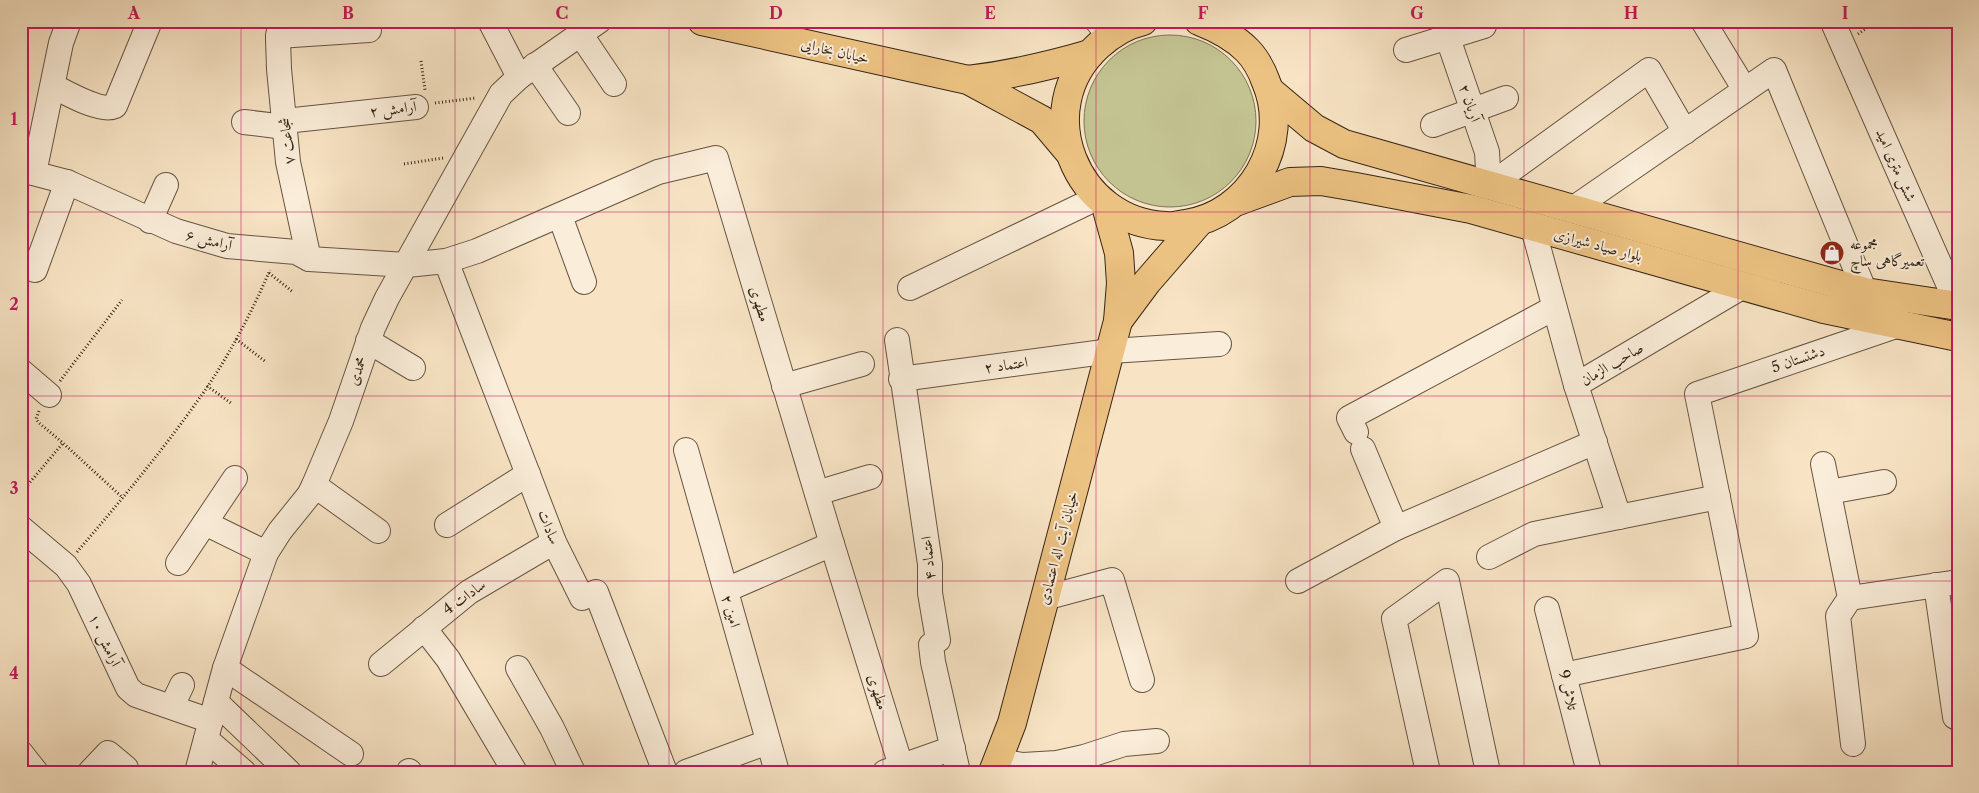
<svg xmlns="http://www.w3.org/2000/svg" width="1979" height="793" viewBox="0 0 1979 793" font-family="'Libre Caslon Text',Amiri,serif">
	<rect width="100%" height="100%" fill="#f8e4c5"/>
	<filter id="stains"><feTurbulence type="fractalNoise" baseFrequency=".004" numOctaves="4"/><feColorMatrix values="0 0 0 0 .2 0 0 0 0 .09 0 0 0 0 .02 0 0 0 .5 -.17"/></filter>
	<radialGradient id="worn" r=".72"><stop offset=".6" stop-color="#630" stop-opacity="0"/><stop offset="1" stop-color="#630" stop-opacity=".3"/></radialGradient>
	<circle fill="#c3c291" stroke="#7d7454" cx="1170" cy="121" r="86"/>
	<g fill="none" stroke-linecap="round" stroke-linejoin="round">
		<defs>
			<g id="minor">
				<path d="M280 21 278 39 279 69 288 162 309 259"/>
				<path d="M490 21 519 77"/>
				<path d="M1097 21 1109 36"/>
				<path d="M1442 21 1487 152 1489 186"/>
				<path d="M1703 21 1745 90"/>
				<path d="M1834 25 1958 306"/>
				<path d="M581 35 614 84"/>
				<path d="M278 36 369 30"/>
				<path d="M1406 50 1484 26"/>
				<path d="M535 65 568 113"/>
				<path d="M53 86C67 93 101 113 115 106L150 21"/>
				<path d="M285 121 416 107"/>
				<path d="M244 122 285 127"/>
				<path d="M1433 125 1506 98"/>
				<path d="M21 170 67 182 176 231 227 246 296 252 309 259 407 265 446 261 477 251 658 172 716 158 832 544 901 766"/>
				<path d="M34 173 61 43 69 21"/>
				<path d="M1489 186 1649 70 1685 132"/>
				<path d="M1574 208 1774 70 1865 292"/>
				<path d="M560 216 584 282"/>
				<path d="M150 221 166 185"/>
				<path d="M1533 228 1576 385"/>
				<path d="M446 261 554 542 582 598 596 592 665 772"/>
				<path d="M35 270 67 182"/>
				<path d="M910 288 1097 198"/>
				<path d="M897 340 930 564V593L938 640 931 645 933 662 958 772"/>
				<path d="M368 341 413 368"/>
				<path d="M21 371 49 395"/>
				<path d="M901 379 1111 351 1219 344"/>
				<path d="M784 386 862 364"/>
				<path d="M1356 432 1349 418 1554 308"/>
				<path d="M1363 449 1396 528 1595 442"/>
				<path d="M686 450 777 772"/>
				<path d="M1823 464 1850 598 1838 616 1853 744"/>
				<path d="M314 485 378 531"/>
				<path d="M1829 492 1884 482"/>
				<path d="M817 493 870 477"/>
				<path d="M1619 517 1576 385 1742 287"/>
				<path d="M205 523 266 553"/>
				<path d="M447 525 528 474"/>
				<path d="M21 528 66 566 79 584 128 688 136 695 211 721"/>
				<path d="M1489 557 1534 534 1718 497"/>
				<path d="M178 563 235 478"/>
				<path d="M1298 581 1396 528"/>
				<path d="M1936 585 1955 717"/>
				<path d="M726 590 832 544"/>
				<path d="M1045 598 1112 580 1142 680"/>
				<path d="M1850 598 1958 582"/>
				<path d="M1547 609 1589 772"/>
				<path d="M424 628 448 659 515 772"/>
				<path d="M381 664 469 592 554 542"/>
				<path d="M225 668 351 754"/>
				<path d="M518 668 552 728 573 772"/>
				<path d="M1564 675 1746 636 1697 394 1899 325"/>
				<path d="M216 702 289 772"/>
				<path d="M172 706 182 685"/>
				<path d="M206 739 244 772"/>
				<path d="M21 753 36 772"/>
				<path d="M998 761 1023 765 1057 763 1084 757 1124 744 1157 741"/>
				<path d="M409 771 410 772"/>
				<path d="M90 772 108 753 126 768"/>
				<path d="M197 772 225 668 266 553 280 531 309 495 314 485 341 421 373 328 387 298 501 94 519 77 599 21"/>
				<path d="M686 772 768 742"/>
				<path d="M885 772 953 748"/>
				<path d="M1428 772 1394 619 1447 581 1488 772"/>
			</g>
			<g id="major">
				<path d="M702 21 968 80 1042 120 1069 152"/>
				<path d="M1143 21C1125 25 1111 34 1098 46 1029 109 1076 223 1166 226 1172 227 1179 225 1185 224 1250 215 1292 143 1266 82 1262 71 1256 59 1247 50 1233 36 1217 28 1199 21"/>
				<path d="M968 80C1010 75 1049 66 1090 54"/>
				<path d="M1270 91 1314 128 1344 144 1865 292 1958 306"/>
				<path d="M1238 201 1290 182 1321 181 1356 187 1471 209 1824 309 1958 337"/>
				<path d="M1106 206 1119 253 1121 283 1118 321 1147 282 1199 222"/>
				<path d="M993 772 1012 723 1118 321"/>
			</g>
		</defs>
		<use href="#minor" stroke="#675542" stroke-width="26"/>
		<use href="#major" stroke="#372516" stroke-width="30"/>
		<g stroke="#372516" stroke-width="3" stroke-dasharray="1 2.5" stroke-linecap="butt">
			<path d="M1858 34 1877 21"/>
			<path d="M421 61 425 90"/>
			<path d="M435 103 476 98"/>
			<path d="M404 164 443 158"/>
			<path d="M269 273 293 292"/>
			<path d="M236 339 266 362"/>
			<path d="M60 381 122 300"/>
			<path d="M207 386 231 403"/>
			<path d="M39 411 36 419 39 423 63 443 123 498"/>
			<path d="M21 493 63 443"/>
			<path d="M77 552C118 504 159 455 196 403 226 362 250 316 270 270"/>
		</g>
		<use href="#minor" stroke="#faedd9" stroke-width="24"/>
		<use href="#major" stroke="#ecc282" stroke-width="28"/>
	</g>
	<path fill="none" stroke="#c2185b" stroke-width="1" stroke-opacity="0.55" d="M241 21V772M455 21V772M669 21V772M883 21V772M1096 21V772M1310 21V772M1524 21V772M1738 21V772M21 212H1958M21 396H1958M21 581H1958"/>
	<defs>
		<symbol id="shop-disc" viewBox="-11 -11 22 22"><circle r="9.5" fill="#8f2418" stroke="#faedd9"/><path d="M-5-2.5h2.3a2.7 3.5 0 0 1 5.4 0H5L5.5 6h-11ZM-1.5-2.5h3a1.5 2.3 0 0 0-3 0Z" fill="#fff"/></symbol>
	</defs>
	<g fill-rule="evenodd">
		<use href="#shop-disc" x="1818" y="239" width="28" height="28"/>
	</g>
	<g text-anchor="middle" stroke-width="4" stroke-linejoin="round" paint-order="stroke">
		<g font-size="15" fill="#372516" stroke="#faedd9">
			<text transform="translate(835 51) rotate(13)" y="5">خیابان بخارایی</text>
			<text transform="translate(1470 103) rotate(71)" y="5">آریان ۲</text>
			<text transform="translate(393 109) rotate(-7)" y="5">آرامش ۲</text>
			<text transform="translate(287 141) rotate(-96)" y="5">شجاعت ۷</text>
			<text transform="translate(1896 165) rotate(66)" y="5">شش متری امید</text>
			<text transform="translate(209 240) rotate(14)" y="5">آرامش ۶</text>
			<text transform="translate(1598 245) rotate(15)" y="5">بلوار صیاد شیرازی</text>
			<text transform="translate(760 304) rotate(73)" y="5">مطهری</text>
			<text transform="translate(1798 359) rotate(-19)" y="5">دشتستان 5</text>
			<text transform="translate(1612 364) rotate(-31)" y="5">صاحب الزمان</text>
			<text transform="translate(1006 365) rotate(-8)" y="5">اعتماد ۲</text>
			<text transform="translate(357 371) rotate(-71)" y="5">محمدی</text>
			<text transform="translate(549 527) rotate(68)" y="5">سادات</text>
			<text transform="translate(1058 548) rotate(-75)" y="5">خیابان آیت اله اعتمادی</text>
			<text transform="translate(928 558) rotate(-95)" y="5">اعتماد ۴</text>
			<text transform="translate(464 597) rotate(-36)" y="5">سادات 4</text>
			<text transform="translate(731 611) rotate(74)" y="5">امین ۲</text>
			<text transform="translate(105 640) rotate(65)" y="5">آرامش ۱۰</text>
			<text transform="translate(1568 690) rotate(76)" y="5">تلاش 9</text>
			<text transform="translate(878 692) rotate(73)" y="5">مطهری</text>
		</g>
		<g font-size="15" fill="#372516" stroke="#faedd9" text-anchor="start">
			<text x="1850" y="249">مجموعه<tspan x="1850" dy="17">تعمیرگاهی ساچ</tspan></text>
		</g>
	</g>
	<rect width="1979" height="793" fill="none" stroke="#f8e4c5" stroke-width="55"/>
	<rect x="28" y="28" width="1924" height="738" fill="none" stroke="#c2185b" stroke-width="2"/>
	<g font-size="16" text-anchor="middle" font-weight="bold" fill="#c2185b">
		<text x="134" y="19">A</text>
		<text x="348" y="19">B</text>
		<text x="562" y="19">C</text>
		<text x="776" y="19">D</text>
		<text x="990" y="19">E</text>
		<text x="1203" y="19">F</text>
		<text x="1417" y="19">G</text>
		<text x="1631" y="19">H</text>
		<text x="1845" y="19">I</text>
		<text x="14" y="125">1</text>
		<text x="14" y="310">2</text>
		<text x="14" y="494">3</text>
		<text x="14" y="679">4</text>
	</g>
	<rect width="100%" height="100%" filter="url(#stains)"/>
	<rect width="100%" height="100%" fill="url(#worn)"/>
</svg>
